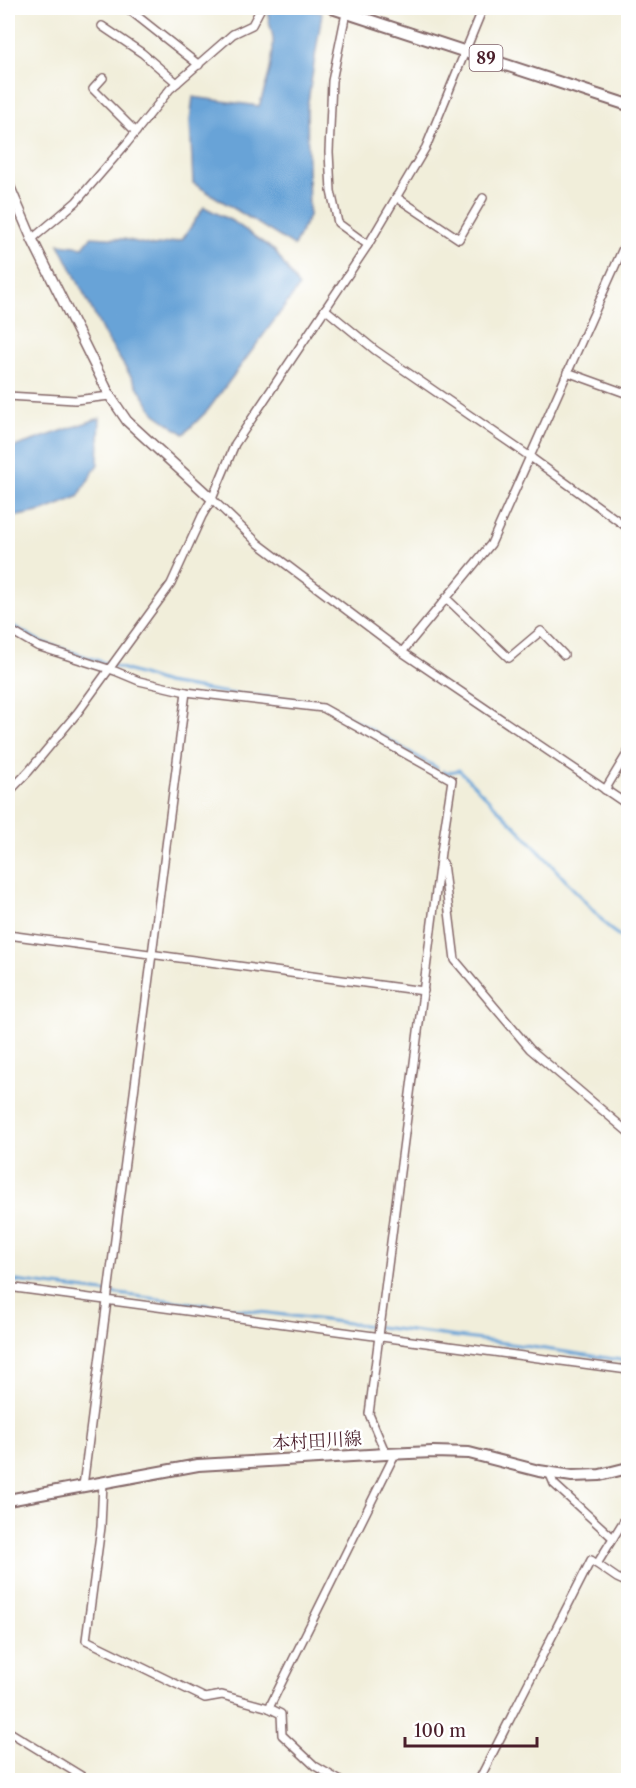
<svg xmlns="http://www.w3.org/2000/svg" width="636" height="1788" viewBox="0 0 636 1788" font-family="'Libre Caslon Text','Noto Serif JP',serif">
	<rect width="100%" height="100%" fill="#fff"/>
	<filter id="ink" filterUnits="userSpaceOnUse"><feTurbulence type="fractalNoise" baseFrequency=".0167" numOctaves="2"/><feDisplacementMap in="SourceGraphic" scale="12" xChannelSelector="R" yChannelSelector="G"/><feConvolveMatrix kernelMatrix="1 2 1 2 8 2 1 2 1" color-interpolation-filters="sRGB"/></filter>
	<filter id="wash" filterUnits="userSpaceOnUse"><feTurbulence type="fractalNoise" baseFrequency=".008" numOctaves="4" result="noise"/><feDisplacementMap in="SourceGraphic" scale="24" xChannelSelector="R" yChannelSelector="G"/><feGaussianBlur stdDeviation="1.35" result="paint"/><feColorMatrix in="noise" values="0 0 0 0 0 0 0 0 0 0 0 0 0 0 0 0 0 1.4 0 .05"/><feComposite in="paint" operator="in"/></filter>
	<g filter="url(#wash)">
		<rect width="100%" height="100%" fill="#f1eeda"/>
		<g fill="#67a3d7" stroke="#586181" stroke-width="1.5">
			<path d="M270 8H303L322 13 307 108 309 216 294 246 193 183 190 120 193 97 259 106C266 85 274 63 273 40 273 30 265 17 270 8Z"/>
			<path d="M204 207 234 222 275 251 299 287 208 410 184 434 155 414 105 336 59 244 83 247 91 237 124 239 154 246 182 240Z"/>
			<path d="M100 418 98 464 78 497 43 511 8 518V449Z"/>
		</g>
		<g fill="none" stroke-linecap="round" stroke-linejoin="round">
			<g stroke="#67a3d7" stroke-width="3">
				<path d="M8 623 41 642 166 683 234 694 325 703 437 768"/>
				<path d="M443 771 446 773 459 770 526 837 611 930 628 942"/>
				<path d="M8 1280 497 1342 628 1361"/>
			</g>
		</g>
	</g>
	<g filter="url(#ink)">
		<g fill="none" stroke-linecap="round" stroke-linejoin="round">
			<defs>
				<g id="minor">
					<path d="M127 8 199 65"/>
					<path d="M345 18 332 81 329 152 331 191 338 223 368 245"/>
					<path d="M102 26 142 53 177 83"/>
					<path d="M103 78 93 89 136 132"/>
					<path d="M396 197 459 239 483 198"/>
					<path d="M32 239 76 202 127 143 170 89 233 34 252 25 261 8"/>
					<path d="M325 309 375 350 529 456 628 528"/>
					<path d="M567 372 628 394"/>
					<path d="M8 396 75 400 110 396"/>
					<path d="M212 499 259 544 402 652 628 805"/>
					<path d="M446 598 509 658 541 631 564 655"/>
					<path d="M8 629 37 646 115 671 139 681 186 692 323 708 452 780 441 852 369 1414 386 1454"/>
					<path d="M402 652 491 544 628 237"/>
					<path d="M605 790 628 752"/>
					<path d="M8 793 29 771 78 712 171 584 202 516 212 499 235 444 368 245 426 147 483 8"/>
					<path d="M443 863 455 960 530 1049 628 1132"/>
					<path d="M8 935 424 991"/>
					<path d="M8 1287 628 1370"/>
					<path d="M549 1472 554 1484 613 1538"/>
					<path d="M103 1482 101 1527 86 1640 205 1698 222 1695 269 1708 281 1714 282 1735 315 1766 339 1780"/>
					<path d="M83 1486 186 692"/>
					<path d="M597 1564 628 1514"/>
					<path d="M269 1708 395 1454"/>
					<path d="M8 1731 88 1780"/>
					<path d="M479 1780 591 1560 617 1578 628 1583"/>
				</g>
				<path id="tertiary" d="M8 183 32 239 110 396 127 421 212 499"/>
				<path id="secondary" d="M8 1500 198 1465 386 1454 433 1452 469 1453 539 1471 572 1476 600 1475 628 1468"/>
				<path id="primary" d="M332 8 628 105"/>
			</defs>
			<use href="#minor" stroke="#846768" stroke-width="10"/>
			<use href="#tertiary" stroke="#846768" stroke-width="12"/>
			<use href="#secondary" stroke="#846768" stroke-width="14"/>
			<use href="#primary" stroke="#846768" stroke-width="14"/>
			<use href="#minor" stroke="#fff" stroke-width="7"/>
			<use href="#tertiary" stroke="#fff" stroke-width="9"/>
			<use href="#secondary" stroke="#fff" stroke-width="10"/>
			<use href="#primary" stroke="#fff" stroke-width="10"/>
		</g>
	</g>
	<g text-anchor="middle" stroke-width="5" stroke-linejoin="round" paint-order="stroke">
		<rect fill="#fff" stroke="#80626b" stroke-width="1.5" x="469.5" y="45" width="33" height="26" rx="4.5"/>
		<g font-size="16" font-weight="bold" fill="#4a1f2b">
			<text x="486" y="64">89</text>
		</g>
		<g font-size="18" fill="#4a1f2b" stroke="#fff">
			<text transform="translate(317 1441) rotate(-3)" y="6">本村田川線</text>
		</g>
	</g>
	<rect width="636" height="1788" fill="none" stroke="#fff" stroke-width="30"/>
	<path d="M405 1737v9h132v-9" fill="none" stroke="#4a1f2b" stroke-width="3"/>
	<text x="414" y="1737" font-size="18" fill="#4a1f2b" stroke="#ffffff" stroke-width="4.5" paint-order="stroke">100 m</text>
</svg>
